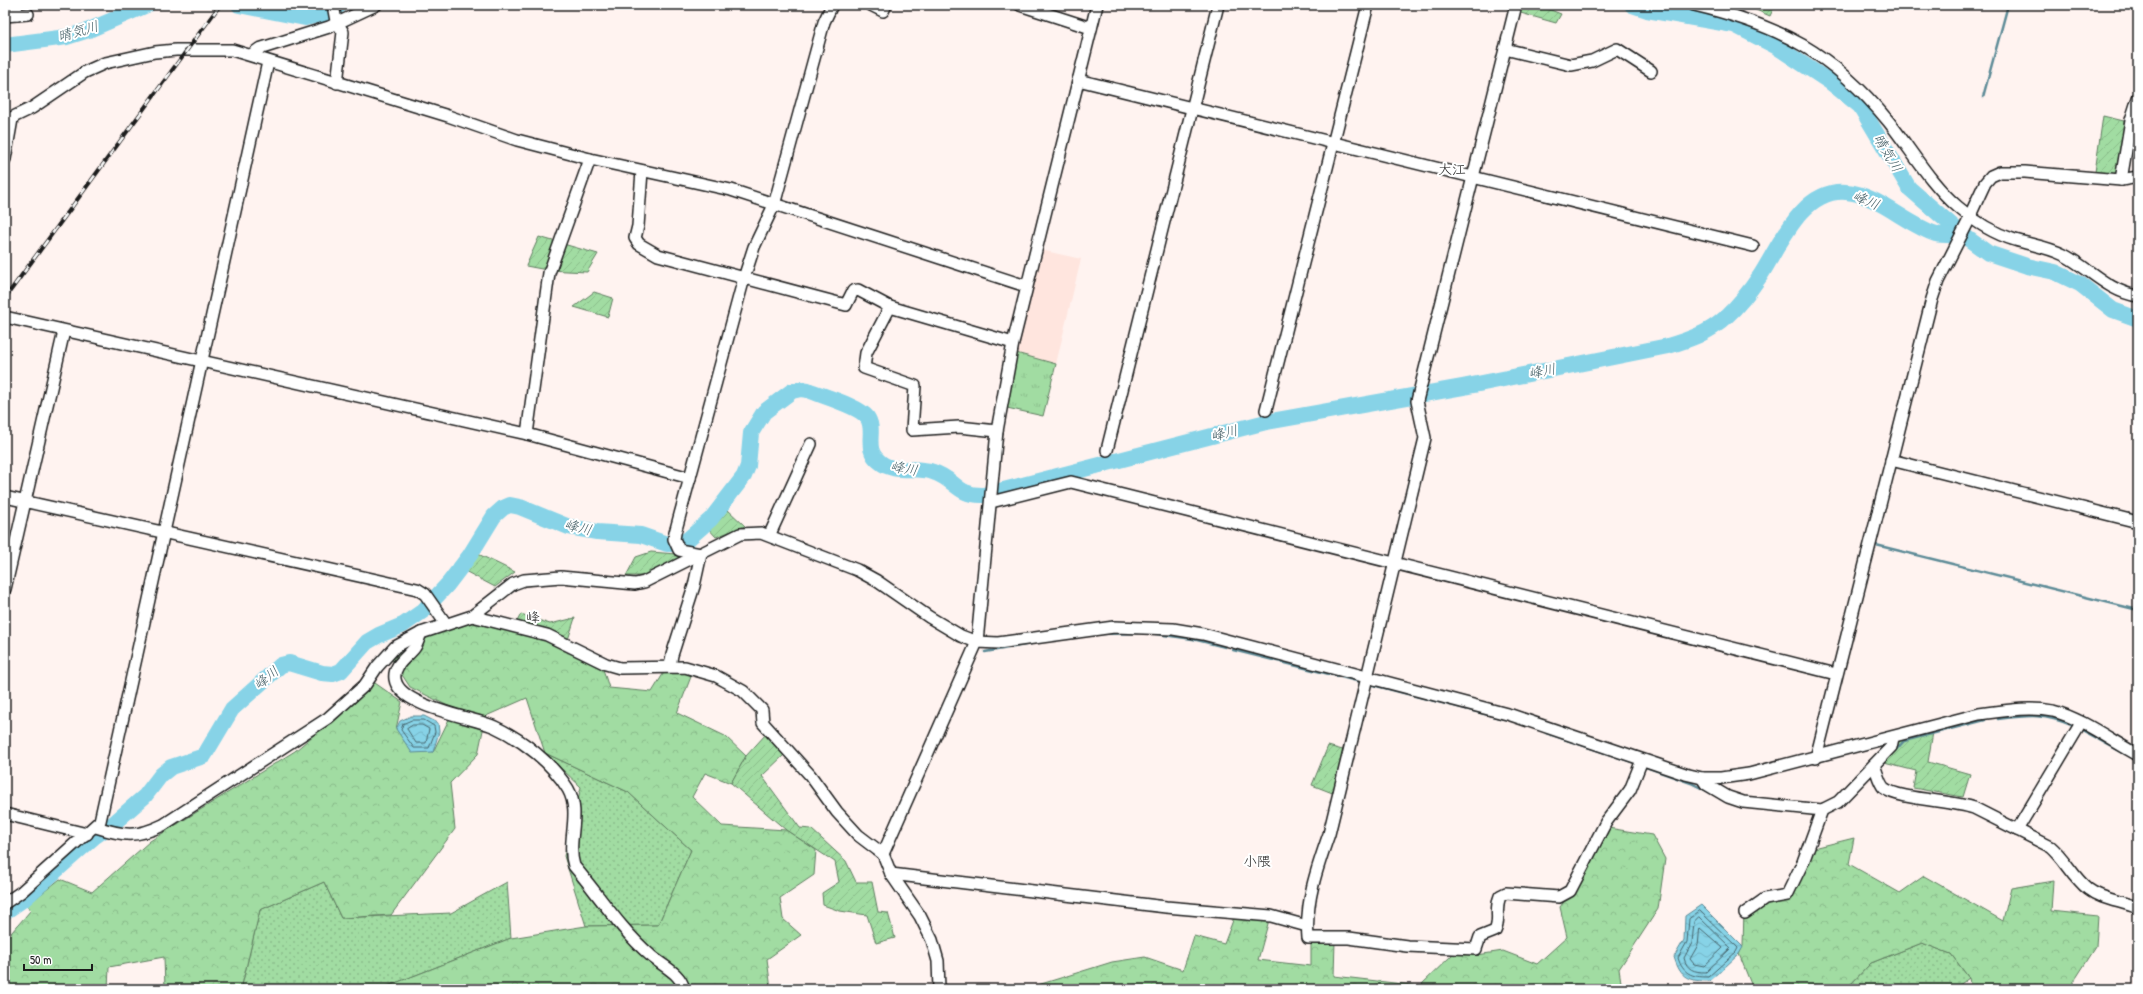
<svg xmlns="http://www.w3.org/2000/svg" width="2143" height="994" viewBox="0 0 2143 994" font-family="'Patrick Hand','Klee One',sans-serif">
	<defs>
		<pattern id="grass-dots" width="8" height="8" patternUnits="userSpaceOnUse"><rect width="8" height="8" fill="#a1dca2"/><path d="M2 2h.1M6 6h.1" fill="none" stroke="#8abc8b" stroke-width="1.8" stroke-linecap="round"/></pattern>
		<pattern id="forest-crowns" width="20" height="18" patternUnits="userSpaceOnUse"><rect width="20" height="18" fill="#a1dca2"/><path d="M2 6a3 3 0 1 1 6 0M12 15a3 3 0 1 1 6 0" fill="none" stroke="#8abc8b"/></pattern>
		<pattern id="park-tufts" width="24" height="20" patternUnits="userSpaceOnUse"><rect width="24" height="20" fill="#a1dca2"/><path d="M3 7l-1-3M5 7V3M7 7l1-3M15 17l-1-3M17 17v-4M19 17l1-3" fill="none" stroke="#8abc8b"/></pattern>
		<pattern id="garden-furrows" width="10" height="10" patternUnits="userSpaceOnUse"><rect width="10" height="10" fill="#a1dca2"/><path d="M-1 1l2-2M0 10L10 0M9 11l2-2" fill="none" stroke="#8abc8b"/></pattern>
		<pattern id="water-waves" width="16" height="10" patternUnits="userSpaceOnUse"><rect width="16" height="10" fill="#87d3e7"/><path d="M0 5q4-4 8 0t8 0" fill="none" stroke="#74b5c6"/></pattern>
	</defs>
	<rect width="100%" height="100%" fill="#fff3f0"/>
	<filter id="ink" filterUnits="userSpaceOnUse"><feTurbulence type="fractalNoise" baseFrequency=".025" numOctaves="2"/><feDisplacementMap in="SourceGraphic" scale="8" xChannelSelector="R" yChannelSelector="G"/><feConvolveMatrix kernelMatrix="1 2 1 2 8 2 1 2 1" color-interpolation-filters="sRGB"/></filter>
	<g filter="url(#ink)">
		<path fill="#ffe5de" d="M1041 250 1081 259 1056 364 1016 353Z"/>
		<g fill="url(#grass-dots)" stroke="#5e7c5f">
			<path d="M545 753 628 792 691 850 658 925 586 926 564 856 581 787Z"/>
			<path d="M324 882 341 918 451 913 507 882 511 938 380 989H241L260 910Z"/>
			<path d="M1922 943 1951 954 1969 978 1954 989H1846L1871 963Z"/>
		</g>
		<g fill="url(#forest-crowns)" stroke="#5e7c5f">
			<path d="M473 620 566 646 602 666 609 688 652 692 665 671 692 674 677 713 725 736 746 756 731 783 705 773 692 797 722 826 786 830 816 850 814 875 780 898 783 919 801 935 767 959 771 989H380L511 938 586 926 658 925 691 850 628 792 545 753 527 698 486 716 478 754 450 783 455 829 391 915 341 918 324 882 260 910 241 989H165L164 957 109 967 108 989H5V940L31 910 26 906 60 879 92 892 150 841 295 751 375 683 402 702 396 729 433 752 454 709 410 687 391 658 426 633Z"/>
			<path d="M1608 828 1652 835 1665 859 1658 909 1619 969 1622 989H1025L1112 962 1145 957 1183 970 1194 936 1224 944 1235 915 1269 920 1258 960 1311 966V943L1335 941 1334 976 1420 986 1454 953 1477 955 1503 951 1537 964 1567 937 1560 907 1583 875Z"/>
			<path d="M1854 838 1849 864 1900 893 1924 876 2003 921 2011 888 2053 881 2051 911 2098 916 2096 947 2069 989H1971L1969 978 1951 954 1922 943 1871 963 1846 989H1753L1739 954 1743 946 1744 909 1792 893 1814 848Z"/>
		</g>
		<path fill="url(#park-tufts)" stroke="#5e7c5f" d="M1016 353 1056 364 1043 416 1007 408Z"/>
		<g fill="url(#garden-furrows)" stroke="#5e7c5f">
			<path d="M1520 5H1538L1561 14 1556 23 1517 12Z"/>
			<path d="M1744 5H1775L1770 16Z"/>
			<path d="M2103 116 2128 122 2118 177 2095 172Z"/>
			<path d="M539 237 598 254 587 272 547 270 526 266Z"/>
			<path d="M594 292 613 298 608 317 574 307Z"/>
			<path d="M727 509 745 526 716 537 707 527Z"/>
			<path d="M651 552 688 555 646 576H626L636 557Z"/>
			<path d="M476 553 515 572 495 587 463 570Z"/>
			<path d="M521 614 550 624 575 618 566 646 513 629Z"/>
			<path d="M1933 732 1928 762 1970 774 1963 797 1913 788 1916 771 1876 761 1890 742Z"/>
			<path d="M766 734 785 754 762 776 800 828 811 829 846 861 856 882H872L878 912 888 913 895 938 876 943 867 915 840 911 823 905 822 893 839 882 835 862 786 830 731 783 746 756Z"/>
			<path d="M1328 746 1350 752 1340 796 1312 785Z"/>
		</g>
		<g fill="url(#water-waves)" stroke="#5c8a96">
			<path d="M411 716H424L438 723 439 732 433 752 412 753 396 729 400 721Z"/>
			<path d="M1701 905 1743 947 1739 954 1710 981C1688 981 1681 979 1674 957L1684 940 1685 916Z"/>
		</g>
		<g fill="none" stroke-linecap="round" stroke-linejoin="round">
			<g stroke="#47656d" stroke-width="1">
				<path d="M412 720H424L434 726 435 732 429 748H414L401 730 403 724Z"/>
				<path d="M413 725H422L429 729 426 743H416L407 729Z"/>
				<path d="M1700 911 1738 948 1736 952 1708 977C1692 977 1683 974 1678 958L1687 942 1689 919Z"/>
				<path d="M1699 917 1731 948 1706 972C1694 972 1687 970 1684 958L1692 943 1694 922Z"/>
				<path d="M1700 928 1723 948 1704 966 1694 964 1690 959 1698 945Z"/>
			</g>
			<g stroke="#5c8a96" stroke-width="2.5">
				<path d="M1983 97 2008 5"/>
				<path d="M1876 545 2138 610"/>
				<path d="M1149 633 1193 639 1225 647"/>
				<path d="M1101 634 1138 633"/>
				<path d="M1233 650 1361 682"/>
				<path d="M985 652 1031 644"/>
				<path d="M1369 684 1504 719"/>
				<path d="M1998 719C2030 715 2044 713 2074 726"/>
				<path d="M2083 731 2125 754"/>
				<path d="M1546 733 1635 763"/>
				<path d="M1893 753 1904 741 1985 720"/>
				<path d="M1646 767 1691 783 1709 792"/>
			</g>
			<g stroke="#87d3e7" stroke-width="16">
				<path d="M239 5 305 18 322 14 340 5"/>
				<path d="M1632 5 1647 10 1734 25 1777 47 1830 82 1860 106 1909 188 1963 235 1988 253 2027 266 2055 272 2080 284 2113 310 2138 319"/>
				<path d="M5 45 67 37 89 30 147 5"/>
				<path d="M5 912 24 899 94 837 114 823 145 796 161 775 171 767 204 756 232 709 281 665 289 663 322 673 333 674 341 671 367 642 379 635 403 625 423 611 448 584 470 555 494 516 503 508 510 505 520 507 569 527 597 532 641 535 667 544H677L687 540 711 519 744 476 748 466 751 433 764 412 792 391 801 389 808 390C822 396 859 406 867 417 877 431 862 448 880 462 894 474 917 466 933 472 956 479 956 496 984 495L1266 422 1463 387 1668 346C1688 340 1709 333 1725 318 1738 306 1750 291 1760 276 1779 247 1802 188 1846 192 1877 194 1907 225 1936 234 1944 236 1955 235 1963 235"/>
			</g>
			<defs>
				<g id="minor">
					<path d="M16 5 17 15"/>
					<path d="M333 5 336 21 343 32 337 83"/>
					<path d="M871 5 883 11 886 5"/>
					<path d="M1020 5 1091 28"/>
					<path d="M1516 5 1417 401 1425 438 1329 834C1317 868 1305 902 1308 938H1349L1407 946 1476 949 1480 937 1495 931C1501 919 1494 911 1500 896L1506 893 1559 897 1570 891 1606 822 1630 790 1642 760"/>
					<path d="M1694 5C1779 25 1833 53 1889 122 1912 151 1930 183 1958 207 1974 221 1995 234 2015 240 2032 245 2048 247 2064 255 2089 268 2109 292 2138 296"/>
					<path d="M5 16 28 14"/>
					<path d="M1505 49 1571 65 1592 61 1617 49 1651 71"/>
					<path d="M251 55 259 49 329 27 376 5"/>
					<path d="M1078 80 1753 246"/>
					<path d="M5 121 32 108 85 72 105 63 155 52 176 50H232L448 116 517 140 590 159 731 190 1026 286"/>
					<path d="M5 159 12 119"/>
					<path d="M642 171 638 226 635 238 639 244 658 255 846 305 853 291 858 290 890 307 1013 343"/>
					<path d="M2121 180 2131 120 2138 98"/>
					<path d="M890 307 866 353 864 368 915 386 912 430 959 427 997 431"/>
					<path d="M5 317 527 434 690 478"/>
					<path d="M1266 410 1368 5"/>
					<path d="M527 434 549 273 590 159"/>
					<path d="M1107 450 1218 5"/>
					<path d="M1891 460 2138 522"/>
					<path d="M5 497 417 589 425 594 446 624"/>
					<path d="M991 502 1071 482 1836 674"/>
					<path d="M770 534 811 444"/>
					<path d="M701 554 679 550 674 539 675 533 744 278 754 247 774 205 824 22 832 5"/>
					<path d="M5 589 64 331"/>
					<path d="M472 616 547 635 606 664 620 668 685 667 716 676 743 691 762 710 763 723 810 775 837 812 858 835 883 854 891 874 920 916 932 940 938 961 939 989"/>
					<path d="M421 633C419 637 418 643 415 647 408 657 393 664 395 679 399 707 473 717 495 727 523 740 552 763 568 789 582 814 566 840 574 866 599 895 620 929 650 955 662 966 680 972 684 989"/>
					<path d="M670 666 672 655 694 586 701 554"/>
					<path d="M1816 758 1932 299 1938 281 1971 216 1972 211 1985 183 1991 176 2000 172H2025L2121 180 2138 177"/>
					<path d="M1874 765C1877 772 1879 783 1884 788 1899 800 1953 800 1974 808L2051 847C2065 859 2073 877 2088 889 2102 900 2122 901 2138 908"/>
					<path d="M1702 778 1706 784 1728 797 1743 802 1822 810 1838 802 1891 747 1893 738"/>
					<path d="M5 814 87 834"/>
					<path d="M96 827C124 836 136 838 163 825L328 718 365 685 377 667 395 647 421 633 472 616 513 584 524 580 561 577 635 584 644 582 740 534 761 533 857 570 877 581 929 617 961 636 977 642 998 643 1114 627 1173 629 1203 634 1511 715 1685 774 1702 778H1721L1749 774 1979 714C2002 711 2029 706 2053 711 2081 718 2112 741 2138 755"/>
					<path d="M2017 830 2081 723"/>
					<path d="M883 854 977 642 997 431 1013 343 1097 5"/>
					<path d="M891 874 1166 907 1271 916 1307 926"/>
					<path d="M5 903 21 892 100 821 268 62"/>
					<path d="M1745 913 1765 899 1787 895 1803 862 1822 810"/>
				</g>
			</defs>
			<use href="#minor" stroke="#1c1c1c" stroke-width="14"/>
			<use href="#minor" stroke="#fff" stroke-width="11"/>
			<defs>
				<path id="rail" d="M5 298 220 5"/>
			</defs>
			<use href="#rail" stroke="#1c1c1c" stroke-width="4"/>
			<use href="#rail" stroke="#fff" stroke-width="2.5" stroke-dasharray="8" stroke-linecap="butt"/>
		</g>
	</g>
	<g text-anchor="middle" stroke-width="4" stroke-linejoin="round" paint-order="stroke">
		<g font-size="14" font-style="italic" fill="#415c63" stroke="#fff">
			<text transform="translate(78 31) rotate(-16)" y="5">晴気川</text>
			<text transform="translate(1888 153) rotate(59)" y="5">晴気川</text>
			<text transform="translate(1866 200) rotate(22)" y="5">峰川</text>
			<text transform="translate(1542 371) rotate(-12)" y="5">峰川</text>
			<text transform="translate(1224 433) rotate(-14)" y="5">峰川</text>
			<text transform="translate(904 468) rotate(9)" y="5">峰川</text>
			<text transform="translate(578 527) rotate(13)" y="5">峰川</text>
			<text transform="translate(266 678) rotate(-40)" y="5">峰川</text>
		</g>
		<g font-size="14" fill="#1c1c1c" stroke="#fff">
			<text x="1452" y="174">大江</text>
			<text x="533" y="622">峰</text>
			<text x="1257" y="866">小隈</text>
		</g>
	</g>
	<rect width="2143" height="994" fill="none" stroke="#fff" stroke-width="20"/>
	<rect x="10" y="10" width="2123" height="974" fill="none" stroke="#1c1c1c" stroke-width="1.5" filter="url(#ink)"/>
	<path d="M24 964v6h68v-6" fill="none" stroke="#1c1c1c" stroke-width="2"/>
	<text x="30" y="964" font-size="12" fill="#1c1c1c" stroke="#ffffff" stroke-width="3" paint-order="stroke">50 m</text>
</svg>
